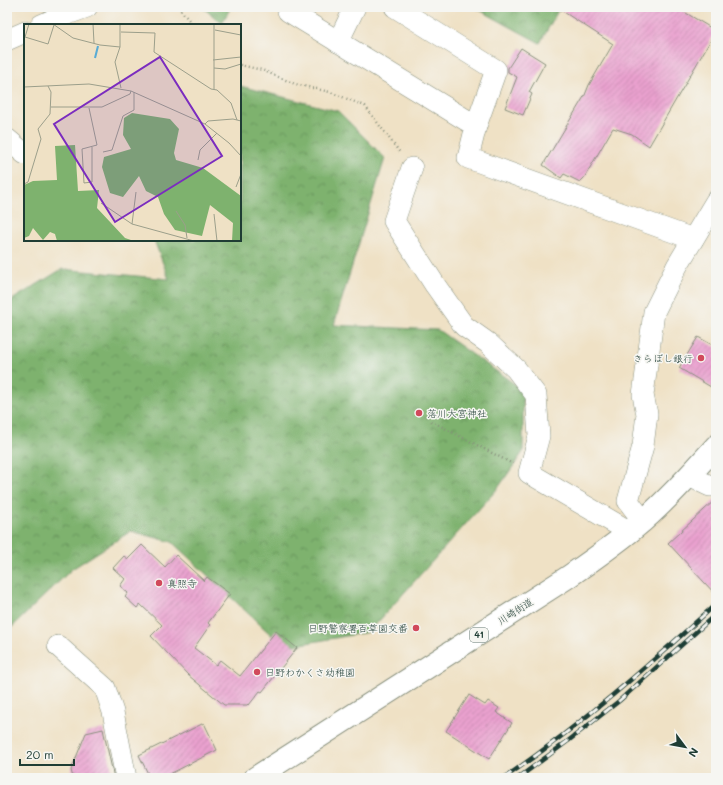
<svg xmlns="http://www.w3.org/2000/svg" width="723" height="785" viewBox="0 0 723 785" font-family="Mali,'Klee One',sans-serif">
	<defs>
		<pattern id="forest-crowns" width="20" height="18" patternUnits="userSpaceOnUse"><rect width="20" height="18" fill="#7eb26e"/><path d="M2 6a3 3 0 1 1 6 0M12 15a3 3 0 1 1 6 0" fill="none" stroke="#67925b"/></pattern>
		<pattern id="building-hatch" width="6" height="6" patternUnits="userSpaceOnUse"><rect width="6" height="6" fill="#eaa1cf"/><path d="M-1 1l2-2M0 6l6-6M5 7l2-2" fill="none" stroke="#bd84a9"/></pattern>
	</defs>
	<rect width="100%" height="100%" fill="#f6f6f2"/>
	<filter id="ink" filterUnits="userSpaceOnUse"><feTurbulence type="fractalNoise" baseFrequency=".025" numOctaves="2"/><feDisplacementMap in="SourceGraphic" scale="8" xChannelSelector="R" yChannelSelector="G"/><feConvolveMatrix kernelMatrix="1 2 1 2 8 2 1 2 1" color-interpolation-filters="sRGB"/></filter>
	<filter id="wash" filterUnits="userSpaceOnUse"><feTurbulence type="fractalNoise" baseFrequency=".012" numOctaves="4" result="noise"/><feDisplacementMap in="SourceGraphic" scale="16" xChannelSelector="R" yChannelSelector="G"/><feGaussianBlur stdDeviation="0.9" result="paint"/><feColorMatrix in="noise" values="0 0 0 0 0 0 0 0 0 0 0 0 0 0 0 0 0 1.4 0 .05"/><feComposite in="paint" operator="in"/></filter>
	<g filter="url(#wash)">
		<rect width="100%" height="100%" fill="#efe1c5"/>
		<g fill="url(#forest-crowns)" stroke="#4e7851">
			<path d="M202 7H231L222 23Z"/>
			<path d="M474 7H560L540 43Z"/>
			<path d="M240 86 338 111 385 158 334 325 438 330 523 390V452L498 488 369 632 284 647 172 542 131 531 72 569 7 632V303L62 269 169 279 154 240H240Z"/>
		</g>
		<g id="blocks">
			<g fill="url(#building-hatch)">
				<path d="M556 7H676L716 31 649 146 632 134 613 128 584 178 580 182 564 174 561 178 543 165 585 95 589 85 613 44Z"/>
				<path d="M521 48 545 63 529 92 532 94 523 115 505 108 517 77 508 72V68Z"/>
				<path d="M698 337 716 347V390L679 368Z"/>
				<path d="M716 499V595L668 543Z"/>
				<path d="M142 545 165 567 176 555 204 581 207 577 230 594 208 623 210 625 194 648 216 665 220 660 240 676 276 631 297 648 262 692 260 691 249 705 248 704 247 705H224L188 675 151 636 162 625 140 604 137 608 125 597 128 593 120 586 125 579 113 568 124 556 128 559Z"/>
				<path d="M469 695 485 705 488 701 499 708 496 712 512 723 489 759 446 731Z"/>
				<path d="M204 723 217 750 162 778H150L139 755Z"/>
				<path d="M103 729 114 778H73L71 770 86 733Z"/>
			</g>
		</g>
	</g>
	<g filter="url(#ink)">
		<use href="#blocks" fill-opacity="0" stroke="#878f7c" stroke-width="1"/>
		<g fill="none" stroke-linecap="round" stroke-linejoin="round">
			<defs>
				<g id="minor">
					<path d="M290 7 288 11 476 126"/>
					<path d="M395 7 496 70 476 126 468 158 693 239"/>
					<path d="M41 25 59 17 87 7"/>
					<path d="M7 40 25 32"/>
					<path d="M338 42 355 7"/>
					<path d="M7 139 25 154"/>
					<path d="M412 168 394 221 435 285 464 326 488 343 516 369 536 395 539 436 529 473 630 532"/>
					<path d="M689 476 710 486H716"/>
					<path d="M643 521 628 501 643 446 647 414 643 395 654 312 677 266 716 201"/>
					<path d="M58 646 105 688 113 712 126 778"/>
				</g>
				<path id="major" d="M255 778 568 577C594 559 620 541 643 521 669 498 693 472 716 446"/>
			</defs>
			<use href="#minor" stroke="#878f7c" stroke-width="22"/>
			<use href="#major" stroke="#878f7c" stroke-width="24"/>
			<g stroke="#878f7c" stroke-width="2.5" stroke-dasharray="1 3" stroke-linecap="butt">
				<path d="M178 7 193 25"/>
				<path d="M240 65 262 70 295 84 330 92 365 106 401 154"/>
				<path d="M431 421 513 464"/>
			</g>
			<use href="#minor" stroke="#fff" stroke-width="21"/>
			<use href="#major" stroke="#fff" stroke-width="22"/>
			<defs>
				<g id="rail">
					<path d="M504 778C580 726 648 666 716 604"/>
					<path d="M518 778 568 741 619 701 716 614"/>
				</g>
			</defs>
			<use href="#rail" stroke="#1f3d34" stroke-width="4.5"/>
			<use href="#rail" stroke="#f6f6f2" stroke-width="3" stroke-dasharray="9" stroke-linecap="butt"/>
		</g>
	</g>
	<g fill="#d1495b" stroke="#f6f6f2" stroke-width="1.5">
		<circle cx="701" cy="358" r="4"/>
		<circle cx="419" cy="413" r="4"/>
		<circle cx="159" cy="583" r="4"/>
		<circle cx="416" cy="628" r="4"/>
		<circle cx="257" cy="672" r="4"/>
	</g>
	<g text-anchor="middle" stroke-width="3" stroke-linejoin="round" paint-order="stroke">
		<rect fill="#f6f6f2" stroke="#60746d" stroke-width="1" x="470" y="628" width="18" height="14" rx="3"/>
		<g font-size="9" font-weight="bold" fill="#1f3d34">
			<text x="479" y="638">41</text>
		</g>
		<g font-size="10" fill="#1f3d34" stroke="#f6f6f2" text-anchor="start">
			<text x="693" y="362" text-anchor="end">きらぼし銀行</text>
			<text x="427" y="417">落川大宮神社</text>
			<text x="167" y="587">真照寺</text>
			<text x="408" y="632" text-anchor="end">日野警察署百草園交番</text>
			<text x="265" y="676">日野わかくさ幼稚園</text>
		</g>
		<g font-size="10" fill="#1f3d34" stroke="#f6f6f2">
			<text transform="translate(515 611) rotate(-33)" y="4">川崎街道</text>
		</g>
	</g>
	<g transform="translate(24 24)">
		<rect width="217" height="217" fill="#efe1c5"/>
		<path d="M108 89 146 95 155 105 150 129 152 136 179 144 217 172V217H208L209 199 186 181 178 212 151 206 140 190 134 173 122 167 115 152 99 173 86 169 78 143 80 133 107 125 99 111 100 94ZM51 121 54 167 75 166 73 184 101 214 110 217H33L31 210 26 208 19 216 9 204 5 212 0 214V161L9 157 33 156 31 122Z" fill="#7eb26e"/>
		<path fill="none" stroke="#59abd4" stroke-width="2" d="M71 34 74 22"/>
		<path fill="none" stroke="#9c9f8b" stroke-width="1" d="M5 0 1 13 24 20 30 1M29 0 49 14 76 21 96 23M69 0 70 19M96 0V23L91 38 97 64M191 6 217 11M97 8 131 9 130 28 187 65 193 66 207 79 213 96M189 36 217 33M190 44 201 45 217 40M0 63 65 60 107 67 181 100 205 119 217 132M190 65V0M27 83H78L106 70 107 67M65 84 73 121 58 125 60 159 68 158V123M181 100 184 97 209 95 217 97M79 128 88 126 99 92 110 86V68M174 136 176 126 193 109M0 160 4 158 17 115 14 105 26 90 27 68 24 62M212 163 217 150M77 179 108 200 170 217M152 187 161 201 163 214M190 190 193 217M108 200 112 168"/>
		<path fill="#7b2cbf" fill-opacity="0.15" stroke="#7b2cbf" stroke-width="2" d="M136 33 198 132 91 198 30 100Z"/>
		<rect width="217" height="217" fill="none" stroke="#1f3d34" stroke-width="2"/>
	</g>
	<rect width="723" height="785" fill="none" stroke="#f6f6f2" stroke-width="24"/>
	<g transform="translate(685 747) rotate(122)" stroke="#f6f6f2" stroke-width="3" paint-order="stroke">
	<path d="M0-3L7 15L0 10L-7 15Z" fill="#1f3d34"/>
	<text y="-6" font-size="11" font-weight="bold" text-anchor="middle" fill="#1f3d34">N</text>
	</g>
	<path d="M20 759v6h54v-6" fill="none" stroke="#1f3d34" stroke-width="2"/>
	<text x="26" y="759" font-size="12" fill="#1f3d34" stroke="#f6f6f2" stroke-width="3" paint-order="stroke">20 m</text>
</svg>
